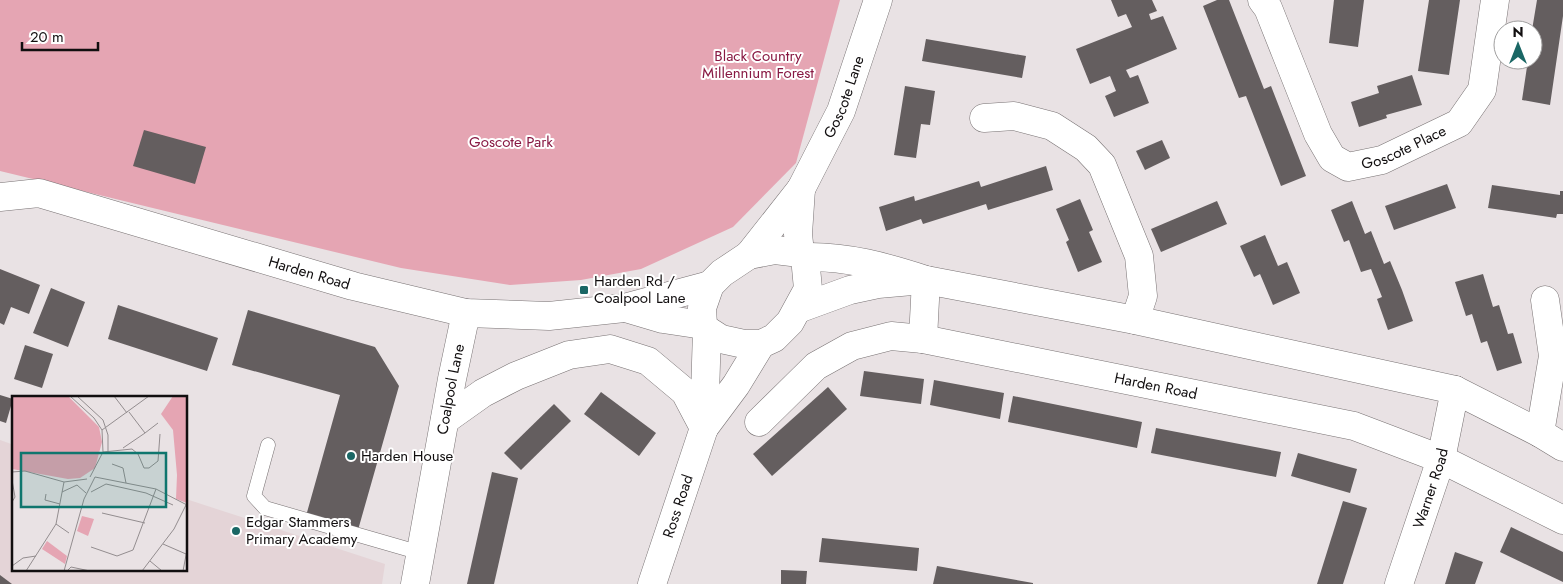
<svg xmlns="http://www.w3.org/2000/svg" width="1563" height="584" viewBox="0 0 1563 584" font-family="Jost,sans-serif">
	<rect width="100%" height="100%" fill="#e9e2e4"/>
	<path fill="#e4d4d7" d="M0 440 14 445V570H186V499L385 564 382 584H0Z"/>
	<path fill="#e5a5b3" d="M0 0H840L796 163 733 227 641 269 581 280 510 285 401 268 0 171Z"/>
	<g fill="#645e5f">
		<path d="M1111 0H1152L1157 11 1149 14 1151 20 1163 16 1177 49 1126 70 1130 78 1138 75 1149 103 1114 117 1105 96 1116 91 1110 76 1090 84 1076 49 1132 27 1126 14 1118 17Z"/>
		<path d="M1217 0H1229L1264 89 1271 86 1306 176 1281 186 1246 96 1239 98 1203 6Z"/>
		<path d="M1334 0H1364L1358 47 1329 43Z"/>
		<path d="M1429 0H1460L1449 75 1418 71Z"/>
		<path d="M1537 0H1563V16L1550 105 1522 100 1528 60H1533L1532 30Z"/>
		<path d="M926 39 1026 56 1022 78 922 61Z"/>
		<path d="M1412 75 1422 105 1386 115 1387 118 1359 127 1351 102 1379 93 1377 86Z"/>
		<path d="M905 86 935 91 930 125 921 124 916 158 894 155Z"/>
		<path d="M144 130 206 147 195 184 133 166Z"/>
		<path d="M1162 140 1170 158 1145 170 1136 151Z"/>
		<path d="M1046 166 1053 190 988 210 986 204 923 224 921 219 886 231 879 207 914 196 915 201 979 181 981 187Z"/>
		<path d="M1447 184 1456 208 1394 230 1385 206Z"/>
		<path d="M1492 185 1560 195V191H1563V214H1557L1556 218 1488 208Z"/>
		<path d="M1080 199 1093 230 1089 232 1102 262 1078 272 1066 242 1069 240 1056 209Z"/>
		<path d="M1217 201 1227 224 1161 252 1151 229Z"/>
		<path d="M1352 201 1365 234 1371 231 1384 264 1390 261 1402 290 1413 321 1388 330 1377 299 1382 297 1371 269 1361 272 1349 240 1344 242 1331 210Z"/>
		<path d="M1265 235 1278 266 1287 262 1300 293 1273 305 1260 274 1254 277 1240 246Z"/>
		<path d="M0 269 40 285 29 314 11 307 4 325 0 323Z"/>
		<path d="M1483 274 1493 307 1499 305 1508 334 1513 333 1522 363 1497 371 1487 341 1481 343 1472 314 1466 316 1455 282Z"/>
		<path d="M51 288 85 302 68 347 33 333Z"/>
		<path d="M118 305 218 338 207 371 108 339Z"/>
		<path d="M248 310 375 347 399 386 358 530 306 516 340 395 232 365Z"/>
		<path d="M25 345 53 354 42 388 14 379Z"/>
		<path d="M864 371 924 379 921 404 860 396Z"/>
		<path d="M934 380 1004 393 1000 419 930 405Z"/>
		<path d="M828 387 847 409 772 476 753 454Z"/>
		<path d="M601 392 656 433 639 456 584 414Z"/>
		<path d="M0 395 13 399 6 423 0 421Z"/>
		<path d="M1013 396 1142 422 1137 448 1008 422Z"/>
		<path d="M554 404 571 421 521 470 504 453Z"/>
		<path d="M1156 428 1281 452 1276 477 1151 453Z"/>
		<path d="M1298 453 1357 469 1350 493 1291 476Z"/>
		<path d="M492 472 518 478 494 584H467Z"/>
		<path d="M1343 501 1367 508 1343 584H1317Z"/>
		<path d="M1511 527 1563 552V582L1500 552Z"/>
		<path d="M822 538 919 548 917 571 819 562Z"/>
		<path d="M1455 552 1483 562 1475 584H1445Z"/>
		<path d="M937 566 1033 583V584H933Z"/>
		<path d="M781 570 807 571 806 584H781Z"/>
		<path d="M0 575 12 584H0Z"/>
	</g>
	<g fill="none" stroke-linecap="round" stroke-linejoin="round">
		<defs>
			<path id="service" d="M268 445 254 496 265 508 421 553"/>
			<g id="minor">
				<path id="s1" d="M1262 0 1268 8 1318 134 1332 158 1348 167 1382 160 1459 123 1482 90 1495 0"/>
				<path d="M984 118 1014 116 1052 126 1086 148 1102 165 1139 256 1143 296 1135 320"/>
				<path d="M923 339 926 280"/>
				<path d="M445 420 483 393 516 376 569 355 610 349 648 361 685 392 704 428"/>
				<path id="s2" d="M759 422 816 366 852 346 891 336 923 339 1354 426 1441 459 1563 520"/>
				<path d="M1540 433 1553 356 1545 300"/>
				<path id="s3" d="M415 584 452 379 466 313"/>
				<path id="s4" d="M1399 584 1441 459 1455 390"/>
			</g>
			<g id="tertiary">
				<path id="s5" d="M0 197 39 193 353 286 466 313 549 316 624 308 710 285"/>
				<path d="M775 250 800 253 805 257 808 289 790 322 774 338 761 344H744L721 339 707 330 703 325 702 308 710 285 722 273 749 255Z"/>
				<path d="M800 253 798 234 801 189"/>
				<path id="s6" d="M749 255 801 189 841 111 878 0"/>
				<path d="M805 257C847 256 886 267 926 280L1135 320 1455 390 1540 433 1563 447"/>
				<path d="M626 308 663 319 703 325"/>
				<path d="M798 309 850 290 878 284 912 281"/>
				<path d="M704 428 736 385 761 344"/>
				<path id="s7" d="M652 584 704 428 707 330"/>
			</g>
		</defs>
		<use href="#service" stroke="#787273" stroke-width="15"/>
		<use href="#minor" stroke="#787273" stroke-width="29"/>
		<use href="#tertiary" stroke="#787273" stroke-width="29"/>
		<use href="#service" stroke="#fff" stroke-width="14"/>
		<use href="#minor" stroke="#fff" stroke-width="28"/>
		<use href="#tertiary" stroke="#fff" stroke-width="28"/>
	</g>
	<g fill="#1a6765" stroke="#fff" stroke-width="2">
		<rect x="579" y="285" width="10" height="10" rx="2.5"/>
		<circle cx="351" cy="456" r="5"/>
		<circle cx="236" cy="531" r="5"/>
	</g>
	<g text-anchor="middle" stroke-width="4" stroke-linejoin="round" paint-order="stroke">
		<g font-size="15" fill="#881943" stroke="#fff">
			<text x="758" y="61">Black Country<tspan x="758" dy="17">Millennium Forest</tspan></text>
			<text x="511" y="147">Goscote Park</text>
		</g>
		<g font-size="15" fill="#110e0f" stroke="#fff">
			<text dy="5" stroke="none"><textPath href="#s6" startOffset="186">Goscote Lane</textPath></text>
			<text dy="5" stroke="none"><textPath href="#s1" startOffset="251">Goscote Place</textPath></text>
			<text dy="5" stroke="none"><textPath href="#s5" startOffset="321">Harden Road</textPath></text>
			<text dy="5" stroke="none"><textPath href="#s2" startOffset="431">Harden Road</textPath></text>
			<text dy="5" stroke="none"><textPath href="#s3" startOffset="198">Coalpool Lane</textPath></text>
			<text dy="5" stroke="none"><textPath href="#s4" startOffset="101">Warner Road</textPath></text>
			<text dy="5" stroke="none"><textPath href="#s7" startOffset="82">Ross Road</textPath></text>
		</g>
		<g font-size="15" fill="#110e0f" stroke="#fff" text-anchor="start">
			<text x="594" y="286">Harden Rd /<tspan x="594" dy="17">Coalpool Lane</tspan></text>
			<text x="361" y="461">Harden House</text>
			<text x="246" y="527">Edgar Stammers<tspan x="246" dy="17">Primary Academy</tspan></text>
		</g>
	</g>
	<g transform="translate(12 396)">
		<rect width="175" height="175" fill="#e9e2e4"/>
		<path d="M0 0H56L87 31 90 46 83 72 68 82 56 83 0 73ZM161 0H175V107L164 103 165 79 161 34 149 18ZM70 120 82 123 76 140 65 135ZM35 145 55 160 53 168 30 153Z" fill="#e5a5b3"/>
		<path fill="none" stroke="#938d8f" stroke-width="1" d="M58 0 82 22 90 34 91 56 78 81M65 0 91 24 96 39V57M102 0 115 17M117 16 133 37 146 27M90 34 137 0M111 52 133 37M91 56 120 53 126 58 132 72H137L146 65 148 38M100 68 111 72 114 87M0 76 13 75 52 86 75 83M83 81 144 93 175 109M0 84 3 101 0 106M50 96 65 89 74 97M79 96 94 88 134 97 161 109M34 98 33 104 48 108M90 117 133 127M44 128 57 137M151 148 174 158M79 151 105 160 121 154 144 93M138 165 150 175M0 170 11 162 24 160M14 175 44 128 52 86M52 175 72 103 83 81M55 175 59 171 78 175M130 175 162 133 174 109M171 175 175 154"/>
		<path fill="#0f766e" fill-opacity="0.15" stroke="#0f766e" stroke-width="2.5" d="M9 57H154V111H9Z"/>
		<rect width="175" height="175" fill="none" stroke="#110e0f" stroke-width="2.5"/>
	</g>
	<g transform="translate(1518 45)"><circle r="24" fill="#ffffff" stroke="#a09f9f"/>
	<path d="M0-4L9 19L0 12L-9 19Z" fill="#1a6765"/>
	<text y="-8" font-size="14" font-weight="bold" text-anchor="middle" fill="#110e0f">N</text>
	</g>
	<path d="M22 42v8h76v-8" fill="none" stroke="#110e0f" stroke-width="2.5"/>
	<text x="30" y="42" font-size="15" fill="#110e0f" stroke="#ffffff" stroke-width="4" paint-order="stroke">20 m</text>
</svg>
